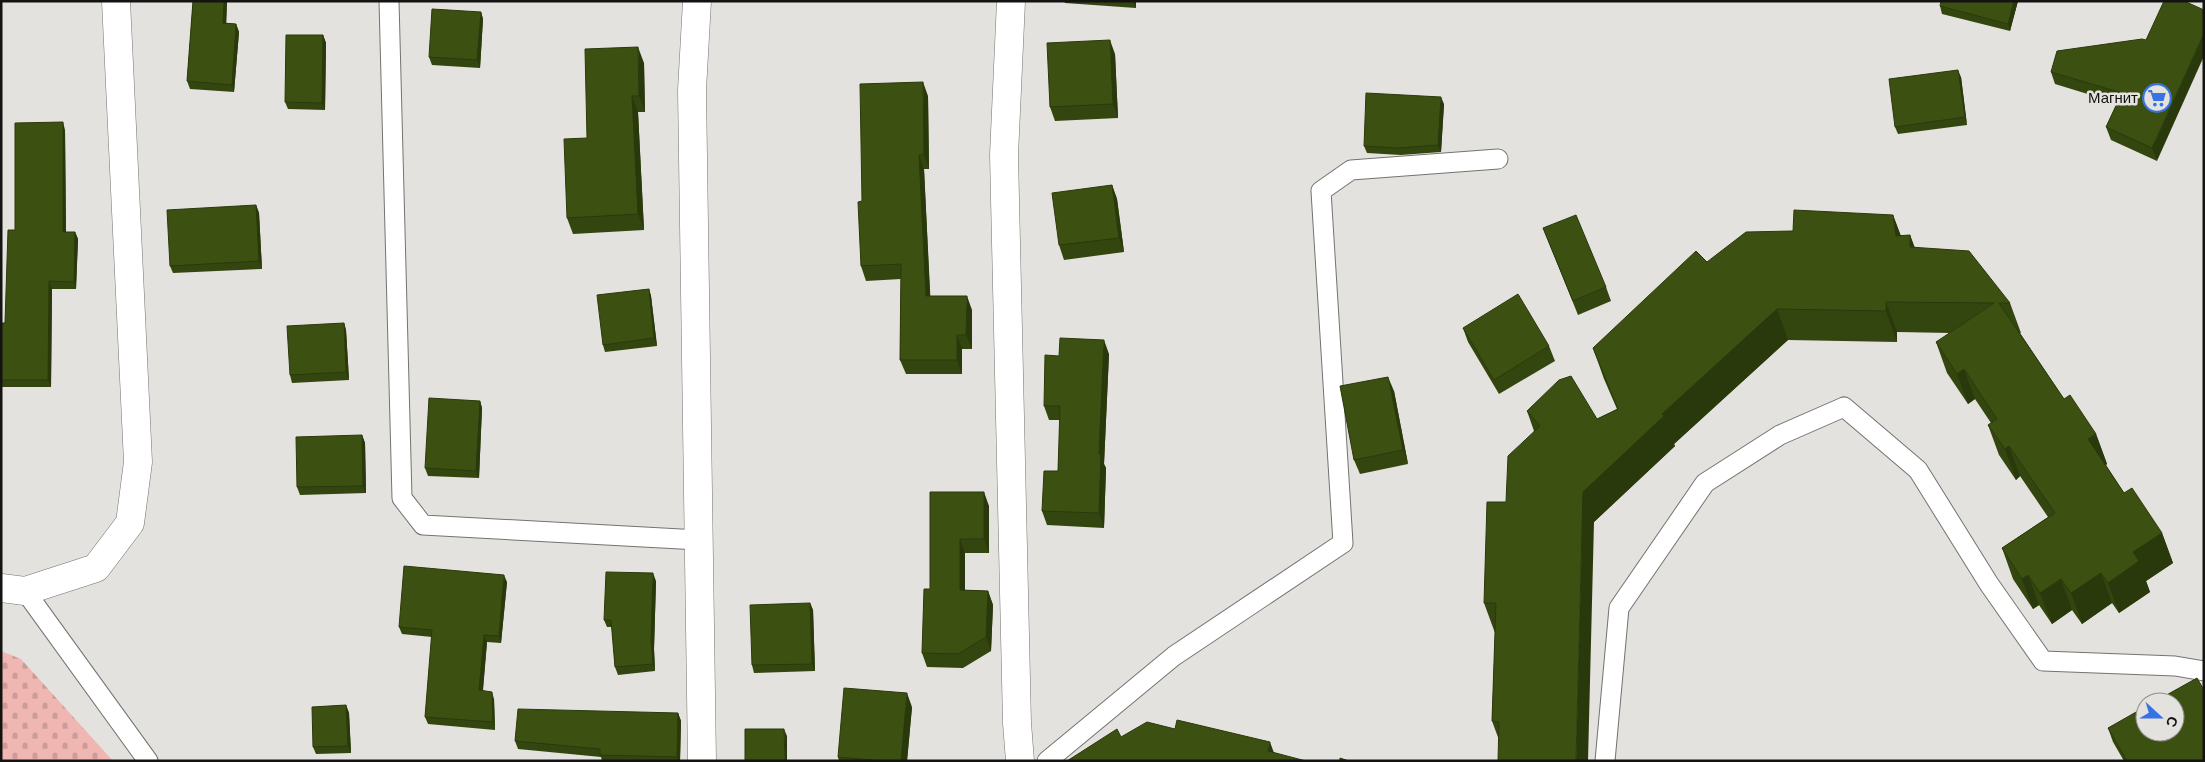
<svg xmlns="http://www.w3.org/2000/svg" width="2205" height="762" viewBox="0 0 2205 762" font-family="Barlow,sans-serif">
	<defs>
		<pattern id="cemetery-stones" width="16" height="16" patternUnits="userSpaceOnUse" patternTransform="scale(1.25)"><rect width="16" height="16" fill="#f0b7b2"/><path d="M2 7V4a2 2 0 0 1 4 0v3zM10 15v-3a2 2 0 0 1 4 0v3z" fill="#cd9c98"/></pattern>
	</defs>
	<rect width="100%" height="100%" fill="#e4e2de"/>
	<path fill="url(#cemetery-stones)" d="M1 651 21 659 113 761H1Z"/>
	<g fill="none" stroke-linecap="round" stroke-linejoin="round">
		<defs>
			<g id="service">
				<path d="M389 1 402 498 423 525 699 540"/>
				<path d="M25 591 148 761"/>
				<path d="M1047 761 1174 656 1343 543 1321 191 1351 170 1498 159"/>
				<path d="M1605 761 1619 608 1705 483 1780 435 1844 407 1918 470 1989 584 2043 661 2175 666 2204 671"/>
			</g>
			<g id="minor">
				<path d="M697 1 692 90 702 761"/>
				<path d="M1011 1 1004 155 1017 723 1020 761"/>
				<path d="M1 588 25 591 96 568 130 523 138 462 116 1"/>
			</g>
		</defs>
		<use href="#service" stroke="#747370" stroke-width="21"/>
		<use href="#minor" stroke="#747370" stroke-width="29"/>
		<use href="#service" stroke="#fff" stroke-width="19"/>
		<use href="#minor" stroke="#fff" stroke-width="28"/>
	</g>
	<g fill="#34460f">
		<path d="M193 1H227L226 23 236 24 239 32 234 92 190 89 187 81Z"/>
		<path d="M1064 1H1136V8L1065 3Z"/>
		<path d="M2018 1 2010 31 1942 14 1940 6Z"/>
		<path d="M481 12 483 19 480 68 432 65 429 57Z"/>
		<path d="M323 35 326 43 325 110 288 109 285 102Z"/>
		<path d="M2142 39 2157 161 2111 140 2106 127 2117 103 2055 84 2051 72Z"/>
		<path d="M1115 54 1118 118 1055 121 1050 107Z"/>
		<path d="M644 63 645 112H638L644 230 573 234 567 218 587 138Z"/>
		<path d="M1961 77 1967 125 1898 134 1895 127Z"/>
		<path d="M928 96 929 169H924L930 296 972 310V349H962V374H906L900 360 901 279 866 281 861 266 862 201Z"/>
		<path d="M1444 104 1441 152 1401 155 1367 153 1364 146Z"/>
		<path d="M65 130 66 232H75L78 239 76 289H52L51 387H1V323H5L15 230Z"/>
		<path d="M1112 185 1117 199 1124 252 1064 260 1059 245Z"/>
		<path d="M256 205 259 213 262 269 173 273 170 266Z"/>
		<path d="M1893 215 1901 236 1910 235 1915 248 2010 303 2021 333H2020L2064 399 2096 434 2107 464 2106 465 2124 493 2162 533 2173 563 2146 581 2150 592 2119 613 2112 603 2082 624 2072 610 2052 624 2039 605 2033 609 2013 579 2002 548 2048 517 2020 476 2016 480 1999 455 1988 425 1991 423 1975 399 1968 404 1947 373 1936 342 1951 333 1897 332V342L1788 340 1674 444 1675 446 1594 522 1499 740 1492 721 1495 633 1484 603 1506 502 1534 431 1527 411 1597 419 1617 409 1604 379 1593 348 1707 262 1793 231Z"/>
		<path d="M1543 228 1606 287 1611 301 1578 315Z"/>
		<path d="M649 289 651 296 657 346 605 352 603 345Z"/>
		<path d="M344 323 346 330 349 380 292 383 290 375Z"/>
		<path d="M1463 328 1549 346 1555 361 1499 394 1468 342Z"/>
		<path d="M1109 354 1104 464 1106 468 1104 528 1047 525 1042 511 1058 471 1060 420H1049L1044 406 1059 356Z"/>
		<path d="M1394 391 1408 464 1360 474 1354 460Z"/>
		<path d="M480 401 482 408 479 478 428 476 425 468Z"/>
		<path d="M362 435 365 443 366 493 300 495 297 487Z"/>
		<path d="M930 492 989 506V553H965V590L988 591 993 605 991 651 963 668 927 667 922 653 930 589Z"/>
		<path d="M656 581 654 649 655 671 618 675 615 667 612 627H607L604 620Z"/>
		<path d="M507 582 501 643 487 642 483 691 494 699 495 730 428 724 425 717 432 637 402 634 399 627Z"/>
		<path d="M810 603 813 610 815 671 754 673 752 665Z"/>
		<path d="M346 705 349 713 351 753 316 754 313 747Z"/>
		<path d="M912 707 907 761H839L838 757Z"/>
		<path d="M678 713 681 721 680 761H602L601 757 518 749 515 741Z"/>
		<path d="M2108 728 2204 761H2124L2113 742Z"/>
	</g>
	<g fill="#2a390c">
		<path d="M224 1H227L226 31 223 23Z"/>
		<path d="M1133 1H1136V8Z"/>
		<path d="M2014 1H2018L2010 31 2008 24Z"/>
		<path d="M481 12 483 19 480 68 477 60Z"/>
		<path d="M236 24 239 32 234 92 232 85Z"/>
		<path d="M2204 33V56L2157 161 2152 148Z"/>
		<path d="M323 35 326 43 325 110 322 103Z"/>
		<path d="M1110 40 1115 54 1118 118 1113 104Z"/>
		<path d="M638 47 644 63 645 112 639 96Z"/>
		<path d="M1958 70 1961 77 1967 125 1965 117Z"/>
		<path d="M923 82 928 96 929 169 924 155Z"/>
		<path d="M632 96 638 112 644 230 638 214Z"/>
		<path d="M1441 97 1444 104 1441 152 1438 145Z"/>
		<path d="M63 122 65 130 66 239 63 232Z"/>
		<path d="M919 155 924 169 931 310 926 296Z"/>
		<path d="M1112 185 1117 199 1124 252 1119 238Z"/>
		<path d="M256 205 259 213 262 269 259 261Z"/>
		<path d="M1893 215 1904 245 1896 236Z"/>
		<path d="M75 232 78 239 76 289 74 282Z"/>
		<path d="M1910 235 1921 266 1910 247Z"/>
		<path d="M49 281 52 289 51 387 48 380Z"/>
		<path d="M649 289 651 296 657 346 654 338Z"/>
		<path d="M967 296 972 310V349L966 335Z"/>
		<path d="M1886 302 1897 332V342L1886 311Z"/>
		<path d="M1777 309 1788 340 1674 444 1675 446 1594 522 1588 761H1576L1583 492 1662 414Z"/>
		<path d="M344 323 346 330 349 380 346 372Z"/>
		<path d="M957 335 962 349V374L957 360Z"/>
		<path d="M1104 340 1109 354 1104 464 1106 468 1104 528 1099 513V454Z"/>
		<path d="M1964 369 1975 399 1968 404 1957 374Z"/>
		<path d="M1388 377 1394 391 1408 464 1403 450Z"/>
		<path d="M480 401 482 408 479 478 476 471Z"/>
		<path d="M2096 434 2107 464 2099 469 2088 439Z"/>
		<path d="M362 435 365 443 366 493 363 486Z"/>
		<path d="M2009 446 2020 476 2016 480 2005 449Z"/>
		<path d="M984 492 989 506V553L984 539Z"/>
		<path d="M2162 533 2173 563 2146 581 2150 592 2119 613 2108 583 2133 552Z"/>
		<path d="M960 539 965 553V604L960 590Z"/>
		<path d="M653 573 656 581 654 649 655 671 653 664 651 642Z"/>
		<path d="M2101 573 2112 603 2082 624 2071 593Z"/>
		<path d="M504 575 507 582 501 643 499 636Z"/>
		<path d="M2028 575 2039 605 2033 609 2022 579Z"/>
		<path d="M2061 579 2072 610 2052 624 2040 593Z"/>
		<path d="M988 591 993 605 991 651 986 637Z"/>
		<path d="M810 603 813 610 815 671 812 664Z"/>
		<path d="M484 635 487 642 482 698 479 690Z"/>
		<path d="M492 692 494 699 495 730 493 722Z"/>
		<path d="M907 693 912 707 907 761H901Z"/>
		<path d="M346 705 349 713 351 753 348 746Z"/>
		<path d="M678 713 681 721 680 761H678L677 757Z"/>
		<path d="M784 729 787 736V761H785Z"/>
		<path d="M1270 742 1277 761 1268 751Z"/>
	</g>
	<g fill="#3c5111" stroke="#2a390c">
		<path d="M193 1H224L223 23 236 24 232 85 187 81Z"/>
		<path d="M1941 1H2014L2008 24 1940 6Z"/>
		<path d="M2164 1H2184L2204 10V33L2152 148 2106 127 2122 93 2051 72 2057 51 2142 39 2146 40Z"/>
		<path d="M432 9 481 12 477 60 429 57Z"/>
		<path d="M286 35H323L322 103 285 102Z"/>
		<path d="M1110 40 1113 104 1050 107 1047 43Z"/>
		<path d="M638 47 639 96H632L638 214 567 218 564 139 587 138 585 49Z"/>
		<path d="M1958 70 1965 117 1895 127 1889 79Z"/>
		<path d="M923 82 924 155H919L926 296H967L966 335H957V360H900L901 264 861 266 858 202 862 201 860 84Z"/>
		<path d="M1366 93 1441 97 1438 145 1398 148 1364 146Z"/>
		<path d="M63 122V232H75L74 282 49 281 48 380H1V323H5L8 230H15V123Z"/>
		<path d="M1112 185 1119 238 1059 245 1052 193Z"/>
		<path d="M256 205 259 261 170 266 167 210Z"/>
		<path d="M1794 210 1893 215 1896 236 1910 235V247L1969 251 2010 303H1999L2064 399 2070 395 2096 434 2088 439 2124 493 2132 488 2162 533 2133 552 2139 561 2108 583 2101 573 2071 593 2061 579 2040 593 2028 575 2022 579 2002 548 2055 513 2009 446 2005 449 1988 425 1997 419 1964 369 1957 374 1936 342 1994 303 1886 302V311L1777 309 1662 414 1664 416 1583 492 1576 761H1498L1499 722 1492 721 1496 603H1484L1487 502H1506L1508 456 1540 426 1527 411 1559 380 1571 376 1597 419 1618 409 1593 348 1696 251 1707 262 1746 232 1793 231Z"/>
		<path d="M1576 215 1606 287 1573 301 1543 228Z"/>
		<path d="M649 289 654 338 603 345 597 295Z"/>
		<path d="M1518 294 1549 346 1494 380 1463 328Z"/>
		<path d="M344 323 346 372 290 375 287 326Z"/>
		<path d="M1060 338 1104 340 1099 454H1101L1099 513 1042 511 1044 471H1058L1060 406H1044L1045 355 1059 356Z"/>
		<path d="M1388 377 1403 450 1354 460 1340 386Z"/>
		<path d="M429 398 480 401 476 471 425 468Z"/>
		<path d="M362 435 363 486 297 487 296 437Z"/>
		<path d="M930 492H984V539H960V590L988 591 986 637 958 654 922 653 924 589H930Z"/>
		<path d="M404 566 504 575 499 636 484 635 479 690 492 692 493 722 425 717 432 630 399 627Z"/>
		<path d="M606 572 653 573 651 642 653 664 615 667 611 620H604Z"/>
		<path d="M810 603 812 664 752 665 750 605Z"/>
		<path d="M2197 678 2204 690V761H2127L2108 728 2145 707V732H2175V702H2154Z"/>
		<path d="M844 688 907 693 901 761H884L838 757Z"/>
		<path d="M346 705 348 746 313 747 312 707Z"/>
		<path d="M518 709 678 713 677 757 600 755V749L515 741Z"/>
		<path d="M1177 720 1270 742 1268 751 1306 761H1067L1117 729 1121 737 1147 722 1175 729Z"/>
		<path d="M745 729H784L785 761H749V760H745Z"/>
		<path d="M1340 758 1349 761H1340Z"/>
	</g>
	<defs>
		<symbol id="supermarket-ring" viewBox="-11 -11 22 22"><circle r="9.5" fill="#e4e2de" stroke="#3973e3" stroke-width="1.5"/><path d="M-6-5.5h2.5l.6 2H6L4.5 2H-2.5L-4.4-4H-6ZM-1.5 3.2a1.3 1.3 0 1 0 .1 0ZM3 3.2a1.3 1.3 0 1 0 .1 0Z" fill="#3973e3"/></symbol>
	</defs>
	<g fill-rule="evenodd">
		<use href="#supermarket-ring" x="2141" y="82" width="32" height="32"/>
	</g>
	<g text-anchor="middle" stroke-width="5" stroke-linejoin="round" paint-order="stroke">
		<g font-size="15" fill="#131312" stroke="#e4e2de" text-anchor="end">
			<text x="2138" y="103">Магнит</text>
		</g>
	</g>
	<rect width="2205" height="762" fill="none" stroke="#131312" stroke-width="5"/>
	<g transform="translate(2160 717) rotate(111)"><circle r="24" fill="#e4e2de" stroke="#908f8c"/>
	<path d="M0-4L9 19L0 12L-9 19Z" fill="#3973e3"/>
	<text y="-8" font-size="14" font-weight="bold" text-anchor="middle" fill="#131312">С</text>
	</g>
</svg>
